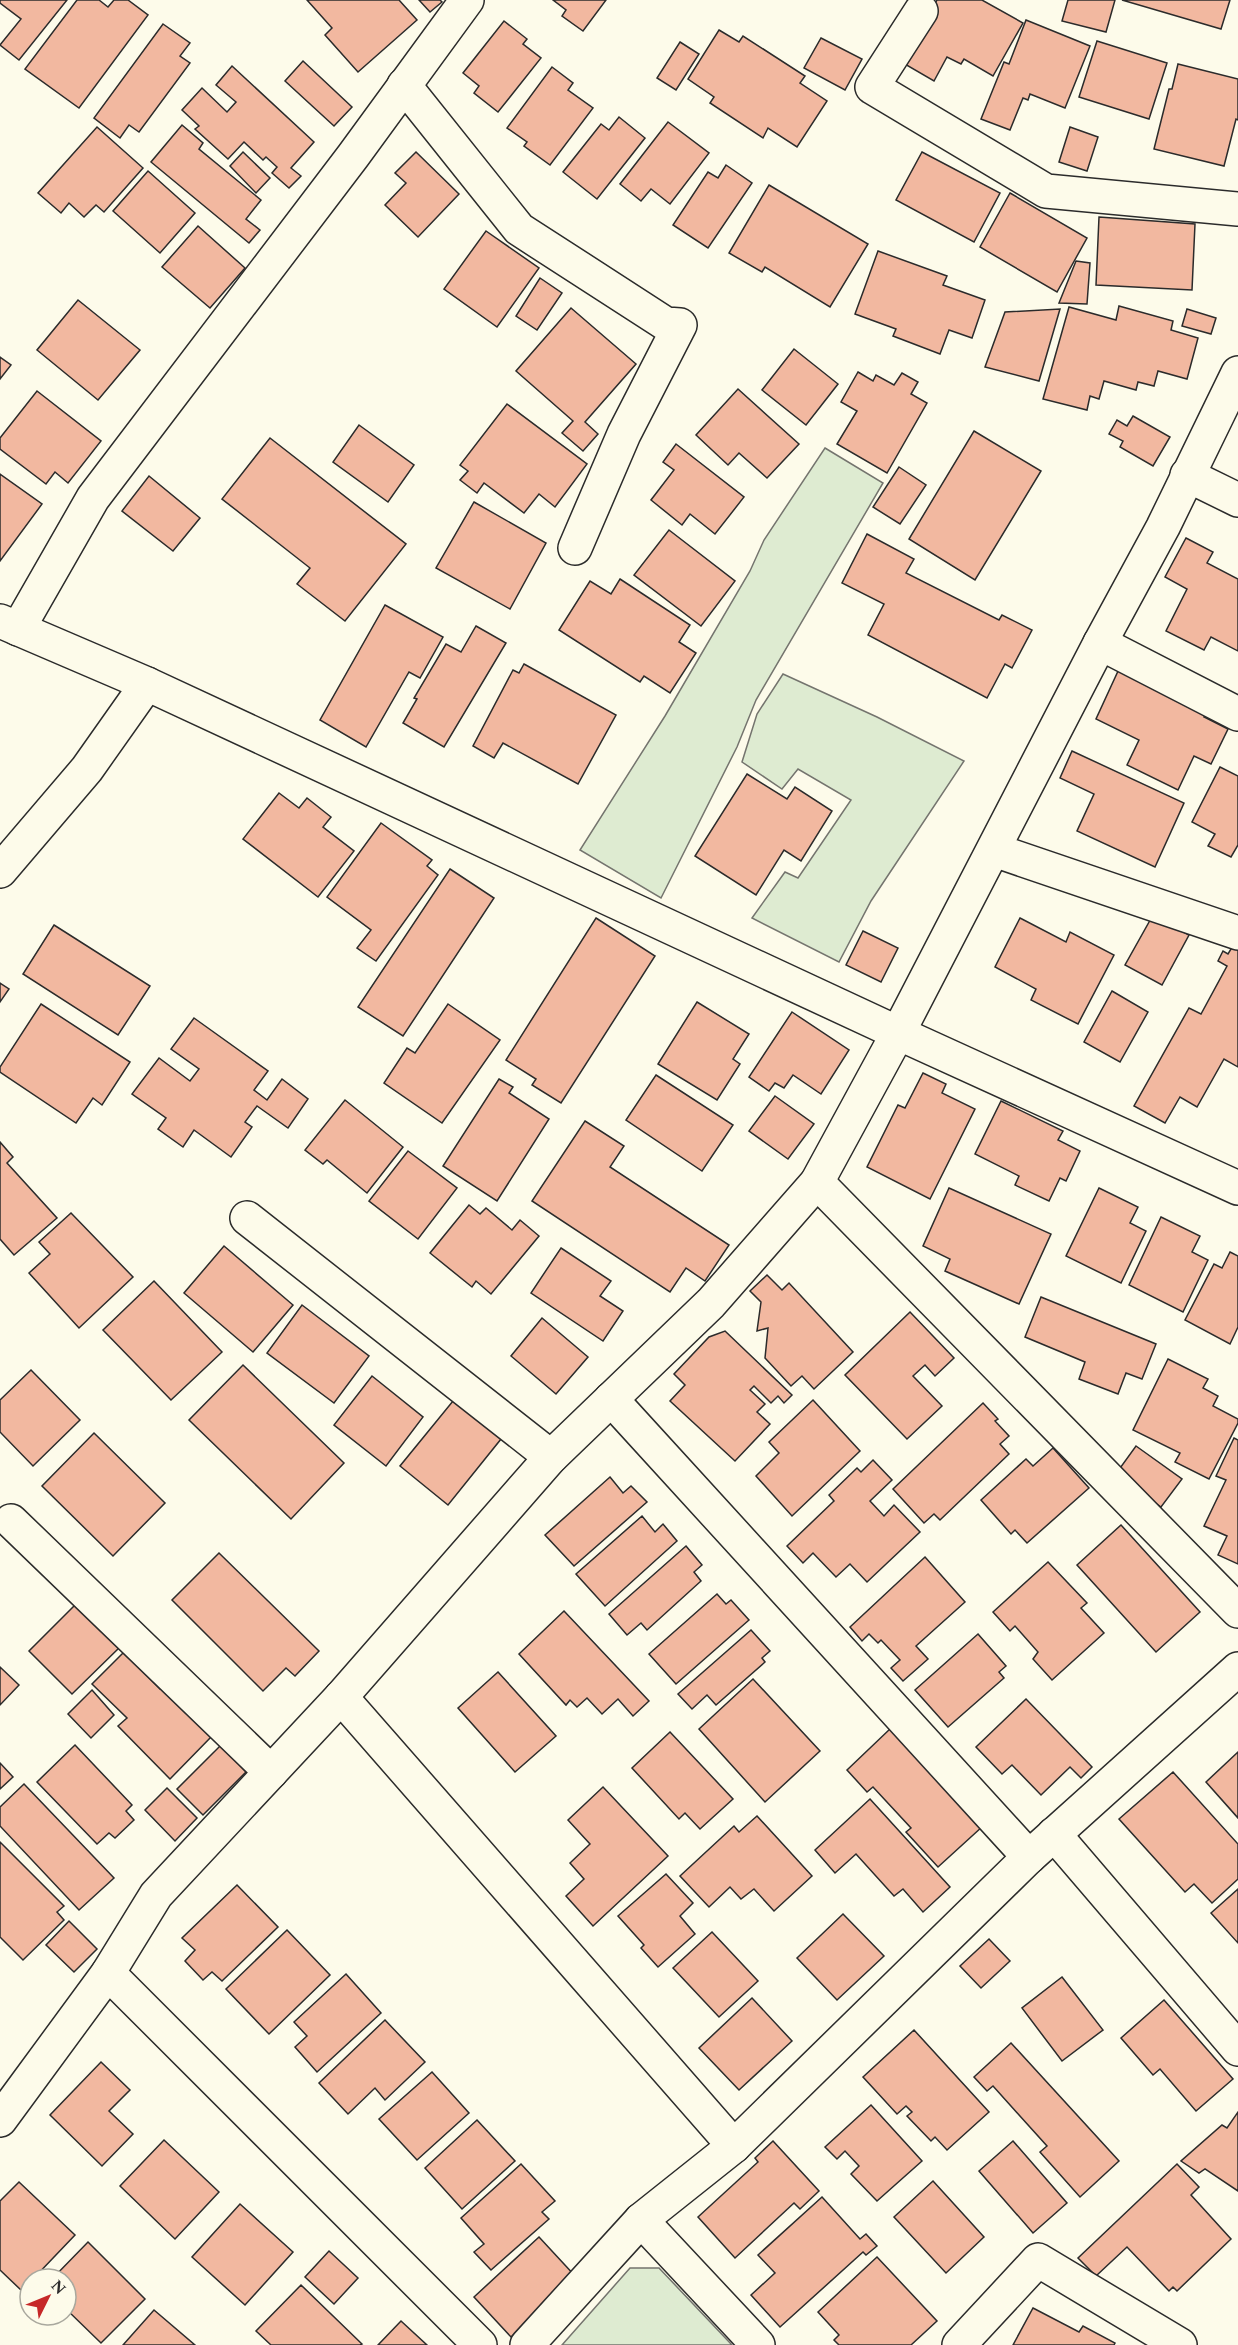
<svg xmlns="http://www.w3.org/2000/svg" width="1238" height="2345" viewBox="0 0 1238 2345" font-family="Spectral,serif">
	<rect width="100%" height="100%" fill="#fdfbea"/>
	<g fill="#deebd1" stroke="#74746e" stroke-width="1.5">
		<path d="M825 448 883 483 756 700 737 747 661 898 580 850 665 716 750 571 764 540Z"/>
		<path d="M783 674 877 717 964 761 871 901 839 962 752 918 785 872 798 878 851 800 798 769 782 789 742 762 757 714Z"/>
		<path d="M630 2268H659L732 2345H562Z"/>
	</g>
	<g fill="#f2b8a0" stroke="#2b2b2b" stroke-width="1.5">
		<path d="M0 0H67L19 60 0 45 21 19 0 3Z"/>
		<path d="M77 0H99L108 7 114 0H128L148 15 79 108 25 69Z"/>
		<path d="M307 0H399L417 20 358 72 325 35 332 28Z"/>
		<path d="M419 0H440L442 2 430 12Z"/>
		<path d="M553 0H606L583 31 562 16 566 10Z"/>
		<path d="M937 0H982L1023 23 993 76 964 59 961 64 947 57 934 81 903 63Z"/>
		<path d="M1068 0H1115L1106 32 1062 21Z"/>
		<path d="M1122 0H1230L1221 29Z"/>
		<path d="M1026 20 1090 46 1065 108 1030 94 1028 100 1023 98 1010 130 981 119 1004 62 1009 64Z"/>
		<path d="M504 21 527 39 523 44 541 58 498 112 474 93 479 86 463 73Z"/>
		<path d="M163 24 190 43 180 56 190 63 139 132 129 125 120 138 94 118Z"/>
		<path d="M719 30 739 42 743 36 805 76 800 83 827 101 797 147 768 128 763 138 710 103 714 97 688 79Z"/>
		<path d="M821 38 862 59 845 90 804 68Z"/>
		<path d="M1097 41 1167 63 1149 119 1079 97Z"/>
		<path d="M680 42 699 54 676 90 657 78Z"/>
		<path d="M303 61 352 107 334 126 285 81Z"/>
		<path d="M1178 64 1238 79V120L1236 119 1224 166 1154 149 1169 89H1172Z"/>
		<path d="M232 66 314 142 291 168 301 176 289 188 272 173 277 167 266 157 263 160 244 142 228 159 195 129 199 126 182 110 202 88 227 112 236 102 216 85Z"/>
		<path d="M552 67 573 83 568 90 593 108 550 165 524 146 527 142 507 128Z"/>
		<path d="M619 117 645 138 597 199 563 172 601 124 609 130Z"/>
		<path d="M668 122 709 153 670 204 651 189 641 201 620 184Z"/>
		<path d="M182 125 203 143 199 149 261 200 246 219 260 230 249 243 151 162Z"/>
		<path d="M97 127 143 168 104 212 96 205 84 217 69 203 61 213 38 193Z"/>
		<path d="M1070 127 1098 137 1087 171 1059 162Z"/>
		<path d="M243 152 270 178 256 193 230 166Z"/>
		<path d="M416 152 459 194 418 237 385 205 406 183 395 173Z"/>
		<path d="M922 152 1000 193 974 242 896 200Z"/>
		<path d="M726 165 752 183 708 248 673 225 708 172 718 178Z"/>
		<path d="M148 171 195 213 160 253 113 211Z"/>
		<path d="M769 185 868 244 830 307 765 267 762 272 729 253Z"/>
		<path d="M1010 193 1087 238 1057 292 980 247Z"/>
		<path d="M1099 217 1195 224 1192 290 1096 285Z"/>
		<path d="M198 226 245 268 210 308 162 267Z"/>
		<path d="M486 231 539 268 497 327 444 289Z"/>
		<path d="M878 251 947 276 943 285 985 300 972 338 949 330 940 354 893 336 896 329 855 314Z"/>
		<path d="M1076 261 1090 263 1087 304 1059 303Z"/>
		<path d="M540 278 562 293 537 330 516 316Z"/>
		<path d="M78 300 140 350 98 400 37 350Z"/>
		<path d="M1119 306 1173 321 1171 330 1198 338 1187 379 1158 371 1154 386 1138 382 1136 390 1104 381 1099 399 1090 396 1087 410 1043 399 1069 307 1116 320Z"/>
		<path d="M571 308 636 364 585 422 598 434 583 451 562 433 573 421 516 371Z"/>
		<path d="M1060 309 1039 381 985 367 1005 312Z"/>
		<path d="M1187 309 1216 318 1211 334 1182 326Z"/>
		<path d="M794 349 838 384 806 425 762 390Z"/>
		<path d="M0 357 11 365 0 379Z"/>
		<path d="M858 372 873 381 876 375 894 385 902 373 918 382 911 394 927 403 887 473 837 444 857 411 841 402Z"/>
		<path d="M738 389 799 444 767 478 739 453 728 465 696 435Z"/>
		<path d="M37 391 101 441 68 483 55 472 46 484 0 449V438Z"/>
		<path d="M507 404 587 464 555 507 539 494 524 513 484 483 477 493 460 480 468 471 460 465Z"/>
		<path d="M1133 416 1170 437 1153 466 1120 447 1123 441 1109 434 1117 420 1127 426Z"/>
		<path d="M359 425 414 465 388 502 333 462Z"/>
		<path d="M974 431 1041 471 975 580 909 539Z"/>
		<path d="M270 438 406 544 345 621 297 584 310 568 222 499Z"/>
		<path d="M676 444 744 497 715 534 690 514 682 525 651 500 674 470 663 462Z"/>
		<path d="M899 467 926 485 900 524 873 507Z"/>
		<path d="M0 474 42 504 0 561Z"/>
		<path d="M149 476 200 518 173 551 122 511Z"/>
		<path d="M474 502 546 543 510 609 436 568Z"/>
		<path d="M669 530 735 581 701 626 634 575Z"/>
		<path d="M867 534 914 559 906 573 999 620 1002 615 1032 630 1012 668 1005 664 987 698 868 635 884 604 842 583Z"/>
		<path d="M1186 538 1213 552 1207 563 1238 579V651L1211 637 1204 650 1166 631 1187 589 1165 577Z"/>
		<path d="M620 579 690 625 679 642 696 653 670 693 644 676 640 682 559 630 590 581 611 594Z"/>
		<path d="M385 605 443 637 420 678 409 672 366 747 320 720Z"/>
		<path d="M476 626 506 643 444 747 403 723 417 699 414 698 446 644 461 652Z"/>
		<path d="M524 664 616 715 578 784 503 743 494 758 473 746 513 670 519 673Z"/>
		<path d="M1119 669 1207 711 1204 717 1228 729 1211 764 1194 756 1178 790 1127 765 1139 740 1096 719Z"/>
		<path d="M1072 751 1184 803 1155 867 1077 831 1094 794 1060 778Z"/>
		<path d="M1220 767 1238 776V845L1231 857 1208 846 1215 834 1192 822Z"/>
		<path d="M747 774 787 799 795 787 832 811 801 861 784 850 756 895 695 856Z"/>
		<path d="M279 793 299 808 307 798 331 817 323 827 354 851 318 897 243 839Z"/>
		<path d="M381 823 432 860 427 866 438 875 376 961 357 948 371 930 327 897Z"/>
		<path d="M450 869 494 898 403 1036 358 1007Z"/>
		<path d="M1153 915 1189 935 1162 985 1125 965Z"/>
		<path d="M596 918 655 956 561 1103 532 1085 536 1079 506 1060Z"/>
		<path d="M1020 918 1066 942 1070 932 1114 955 1078 1024 1031 1000 1036 989 995 967Z"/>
		<path d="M54 925 150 986 118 1035 23 974Z"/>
		<path d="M863 931 898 948 881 982 846 965Z"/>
		<path d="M1234 944 1238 947V1067L1224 1059 1197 1107 1180 1097 1165 1123 1134 1106 1189 1008 1201 1014 1227 966 1218 961 1223 951 1228 954Z"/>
		<path d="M0 983 9 989 0 1002Z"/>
		<path d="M1112 991 1148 1012 1120 1062 1084 1042Z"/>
		<path d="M697 1002 749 1034 733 1059 740 1064 717 1100 658 1064Z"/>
		<path d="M41 1004 130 1062 102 1105 93 1098 76 1123 0 1072V1067Z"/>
		<path d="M448 1004 500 1040 442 1123 384 1083 407 1048 415 1053Z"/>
		<path d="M792 1012 849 1050 821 1094 793 1075 784 1088 775 1083 769 1091 749 1077Z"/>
		<path d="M194 1018 268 1071 254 1090 267 1100 282 1079 308 1099 288 1128 257 1106 245 1122 252 1127 231 1157 194 1130 183 1147 158 1129 166 1118 132 1094 159 1058 190 1081 199 1069 171 1049Z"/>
		<path d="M923 1073 946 1084 942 1093 975 1109 930 1199 867 1167 898 1105 905 1108Z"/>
		<path d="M656 1075 733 1125 702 1171 626 1120Z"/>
		<path d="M499 1079 513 1087 509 1093 549 1119 497 1201 443 1166Z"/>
		<path d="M775 1096 814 1124 788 1159 749 1131Z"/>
		<path d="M345 1100 403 1147 367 1193 327 1160 323 1164 305 1150Z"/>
		<path d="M1001 1101 1063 1131 1058 1140 1080 1151 1066 1181 1060 1178 1049 1201 1015 1185 1019 1176 975 1154Z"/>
		<path d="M585 1121 624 1146 610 1167 729 1245 705 1281 686 1268 670 1292 532 1201Z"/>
		<path d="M0 1142 13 1157 7 1163 57 1218 14 1255 0 1239Z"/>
		<path d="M408 1151 457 1188 418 1239 369 1201Z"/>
		<path d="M949 1188 1051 1234 1019 1304 945 1271 950 1259 923 1246Z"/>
		<path d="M1099 1188 1138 1207 1130 1223 1146 1231 1121 1283 1066 1256Z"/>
		<path d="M469 1205 480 1214 486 1208 512 1230 520 1220 539 1236 491 1294 476 1281 472 1287 430 1253Z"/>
		<path d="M71 1213 133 1277 79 1328 29 1273 50 1254 39 1242Z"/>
		<path d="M1161 1217 1200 1236 1192 1252 1208 1260 1183 1312 1129 1285Z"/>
		<path d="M224 1246 293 1305 253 1352 184 1293Z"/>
		<path d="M561 1248 611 1281 600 1296 623 1311 603 1341 531 1293Z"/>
		<path d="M1230 1252 1238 1256V1327L1230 1344 1185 1320 1214 1264 1222 1268Z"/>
		<path d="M767 1275 782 1290 789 1283 853 1352 814 1389 802 1376 791 1386 765 1358 768 1328 757 1331 761 1302 750 1291Z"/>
		<path d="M154 1281 222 1352 171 1400 103 1330Z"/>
		<path d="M1041 1297 1156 1344 1142 1379 1126 1373 1118 1394 1079 1379 1085 1362 1025 1337Z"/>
		<path d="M302 1305 369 1356 334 1403 267 1353Z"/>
		<path d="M910 1312 954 1358 935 1376 925 1365 913 1376 942 1406 907 1439 845 1375Z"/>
		<path d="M542 1318 588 1357 556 1394 511 1356Z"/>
		<path d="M725 1331 792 1395 784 1403 778 1396 771 1403 754 1386 750 1390 765 1404 757 1412 770 1424 735 1461 670 1401 685 1385 674 1374 709 1337Z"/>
		<path d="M1168 1359 1208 1379 1203 1388 1218 1396 1213 1406 1238 1419V1423L1209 1479 1175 1462 1180 1453 1133 1430Z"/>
		<path d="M243 1365 344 1463 291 1519 189 1420Z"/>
		<path d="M31 1370 80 1420 33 1466 0 1432V1400Z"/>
		<path d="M372 1376 423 1417 386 1466 334 1425Z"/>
		<path d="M813 1400 860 1451 792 1516 756 1476 779 1453 769 1442Z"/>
		<path d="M453 1401 501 1439 448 1505 400 1466Z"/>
		<path d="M983 1403 998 1419 995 1421 1009 1436 1000 1444 1009 1454 940 1520 934 1514 924 1523 893 1489Z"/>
		<path d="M94 1433 165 1503 113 1556 42 1486Z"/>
		<path d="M1234 1438 1238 1440V1564L1218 1555 1227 1536 1204 1526 1226 1480 1216 1476Z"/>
		<path d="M1136 1446 1182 1479 1161 1507 1115 1475Z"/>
		<path d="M1053 1448 1089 1488 1027 1543 1015 1530 1011 1534 981 1500 1026 1459 1033 1466Z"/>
		<path d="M873 1460 892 1480 870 1501 884 1516 894 1505 920 1532 867 1582 850 1564 836 1577 813 1553 803 1563 787 1546 834 1501 829 1495 857 1468 861 1472Z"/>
		<path d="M610 1477 623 1493 631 1486 647 1502 574 1566 545 1535Z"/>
		<path d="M642 1516 655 1532 663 1524 677 1541 605 1606 576 1574Z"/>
		<path d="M1121 1525 1200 1612 1156 1652 1077 1565Z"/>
		<path d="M686 1546 702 1565 694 1572 701 1581 647 1630 641 1623 627 1635 609 1614Z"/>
		<path d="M219 1553 319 1651 295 1676 286 1668 263 1691 172 1600Z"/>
		<path d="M925 1557 965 1602 916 1646 928 1659 903 1681 891 1668 900 1660 881 1640 878 1643 869 1634 862 1641 850 1627Z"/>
		<path d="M1048 1562 1087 1603 1081 1608 1104 1633 1052 1680 1033 1659 1038 1652 1015 1626 1010 1631 993 1612Z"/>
		<path d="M717 1594 726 1604 731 1600 749 1620 676 1684 649 1654Z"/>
		<path d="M78 1602 122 1645 72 1694 29 1651Z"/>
		<path d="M564 1611 649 1701 633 1716 618 1699 602 1714 587 1698 577 1707 570 1700 566 1705 519 1654Z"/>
		<path d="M751 1630 770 1651 762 1658 765 1662 716 1705 707 1695 692 1709 678 1694Z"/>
		<path d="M978 1634 1006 1666 999 1672 1004 1678 948 1727 915 1690Z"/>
		<path d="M124 1652 160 1689 165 1684 181 1708 211 1737 170 1779 118 1726 127 1718 92 1684Z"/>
		<path d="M0 1667 19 1685 0 1705Z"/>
		<path d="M498 1672 556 1736 515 1772 458 1708Z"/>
		<path d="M753 1679 820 1751 765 1802 699 1729Z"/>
		<path d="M92 1690 114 1715 91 1738 68 1714Z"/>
		<path d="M1026 1699 1092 1767 1081 1778 1070 1767 1041 1795 1012 1765 1002 1774 976 1747Z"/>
		<path d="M891 1728 983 1826 938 1867 906 1832 911 1828 873 1787 867 1792 847 1770Z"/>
		<path d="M670 1732 733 1799 700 1829 685 1813 679 1819 632 1768Z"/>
		<path d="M75 1745 132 1805 126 1811 134 1820 115 1838 109 1833 97 1844 37 1782Z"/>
		<path d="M221 1745 246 1772 203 1815 177 1789Z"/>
		<path d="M1238 1752V1818L1206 1782Z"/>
		<path d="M0 1763 13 1777 0 1789Z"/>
		<path d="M1173 1772 1238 1844V1879L1212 1903 1194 1884 1185 1892 1119 1819Z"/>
		<path d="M24 1784 114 1878 79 1910 0 1826V1807Z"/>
		<path d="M603 1787 668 1856 593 1926 566 1896 584 1879 570 1863 590 1844 568 1820Z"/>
		<path d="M167 1788 197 1818 175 1841 145 1810Z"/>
		<path d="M870 1799 950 1887 923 1912 903 1889 894 1896 856 1854 835 1873 815 1850Z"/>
		<path d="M757 1816 812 1876 774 1911 754 1889 741 1899 730 1887 709 1907 680 1876 734 1826 739 1832Z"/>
		<path d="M0 1842 64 1906 57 1912 64 1920 23 1960 0 1937Z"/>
		<path d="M666 1874 693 1903 680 1916 695 1934 658 1967 641 1948 644 1945 618 1916Z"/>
		<path d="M237 1885 278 1927 222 1981 212 1972 203 1980 185 1961 195 1950 182 1938Z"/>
		<path d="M1238 1889V1943L1211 1913Z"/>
		<path d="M843 1914 884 1956 837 2000 797 1958Z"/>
		<path d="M69 1921 97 1949 74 1972 46 1945Z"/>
		<path d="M287 1930 330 1975 269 2034 226 1989Z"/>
		<path d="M712 1932 758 1981 719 2017 673 1968Z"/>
		<path d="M989 1939 1010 1961 981 1988 960 1966Z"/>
		<path d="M346 1974 381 2013 317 2072 295 2047 307 2036 294 2022Z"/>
		<path d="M1062 1977 1103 2030 1062 2061 1022 2008Z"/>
		<path d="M752 1998 792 2041 739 2090 699 2048Z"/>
		<path d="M1164 2000 1233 2079 1196 2111 1160 2069 1153 2075 1121 2038Z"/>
		<path d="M385 2020 425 2062 385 2100 375 2088 348 2114 319 2083Z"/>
		<path d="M914 2030 989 2112 947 2150 935 2137 931 2141 907 2116 912 2112 906 2106 897 2114 863 2077Z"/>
		<path d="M1011 2043 1119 2161 1080 2197 1040 2152 1047 2146 993 2086 987 2091 974 2077Z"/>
		<path d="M101 2062 130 2090 109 2111 133 2134 102 2166 50 2115Z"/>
		<path d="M432 2072 469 2113 417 2160 379 2119Z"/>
		<path d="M871 2105 922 2161 877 2201 851 2174 859 2166 845 2151 837 2159 825 2147Z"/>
		<path d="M1238 2112V2191L1205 2169 1199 2173 1181 2161 1222 2125 1227 2128Z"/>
		<path d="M477 2120 515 2161 462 2209 425 2168Z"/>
		<path d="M164 2140 219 2192 175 2239 120 2186Z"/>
		<path d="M773 2141 819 2191 800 2209 794 2203 735 2258 698 2217 758 2162 755 2158Z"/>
		<path d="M1013 2141 1067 2203 1033 2233 979 2171Z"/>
		<path d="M521 2164 555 2201 542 2212 549 2219 491 2270 474 2252 484 2244 461 2218Z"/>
		<path d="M1177 2164 1199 2187 1191 2195 1231 2239 1177 2291 1173 2287 1169 2291 1127 2247 1096 2276 1078 2258Z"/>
		<path d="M933 2181 984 2237 946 2273 894 2217Z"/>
		<path d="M19 2182 75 2235 33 2279H30V2282L22 2291 0 2270V2201Z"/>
		<path d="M822 2197 860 2239 866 2234 877 2246 866 2255 863 2252 780 2327 751 2295 775 2273 758 2255Z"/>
		<path d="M240 2204 293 2252 245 2305 192 2257Z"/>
		<path d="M539 2237 576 2277 511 2337 474 2297Z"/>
		<path d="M88 2242 145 2299 101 2343 66 2309V2279H52Z"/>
		<path d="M329 2251 358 2278 334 2304 305 2277Z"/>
		<path d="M877 2257 937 2321 911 2345H839L834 2340 839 2335 818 2312Z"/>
		<path d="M301 2285 362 2344 360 2345H271L256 2331Z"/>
		<path d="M1033 2308 1079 2332 1083 2326 1115 2343 1114 2345H1013Z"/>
		<path d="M154 2310 195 2345H123Z"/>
		<path d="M401 2321 427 2345H378Z"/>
	</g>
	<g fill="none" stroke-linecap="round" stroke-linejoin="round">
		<defs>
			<g id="street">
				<path d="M921 11 872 87 1046 191 1238 209"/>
				<path d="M404 85 519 229 666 324 680 325 624 434 575 548"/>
				<path d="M1187 475 1238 500"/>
				<path d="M0 621 147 684 898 1033 1238 1188"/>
				<path d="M18 629 93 498 353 156 467 0"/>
				<path d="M1100 643 1238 714"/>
				<path d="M994 850 1238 933"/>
				<path d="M0 871 87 769 147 684"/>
				<path d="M817 1182 1238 1611"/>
				<path d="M247 1218 551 1457"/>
				<path d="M611 1399 1029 1857"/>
				<path d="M11 1521 271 1772"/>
				<path d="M341 1697 734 2146"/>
				<path d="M1054 1834 1238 2049"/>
				<path d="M108 1973 480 2345"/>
				<path d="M0 2120 108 1973 156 1895 341 1697 551 1457 711 1303 817 1182 898 1033 1100 643 1163 527 1238 373"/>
				<path d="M641 2220 758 2345"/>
				<path d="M527 2345 641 2220 734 2146 1029 1857 1238 1669"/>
				<path d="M959 2345 1038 2260 1180 2345"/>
			</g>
		</defs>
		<use href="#street" stroke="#2b2b2b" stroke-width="36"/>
		<use href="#street" stroke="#fdfbea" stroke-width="33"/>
	</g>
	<g transform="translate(48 2297) rotate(47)"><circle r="28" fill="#fdfbea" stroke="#a9a89e" stroke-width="1.5"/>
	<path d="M0-4.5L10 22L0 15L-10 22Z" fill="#c62828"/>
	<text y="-9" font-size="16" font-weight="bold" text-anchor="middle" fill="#2b2b2b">N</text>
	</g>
</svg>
